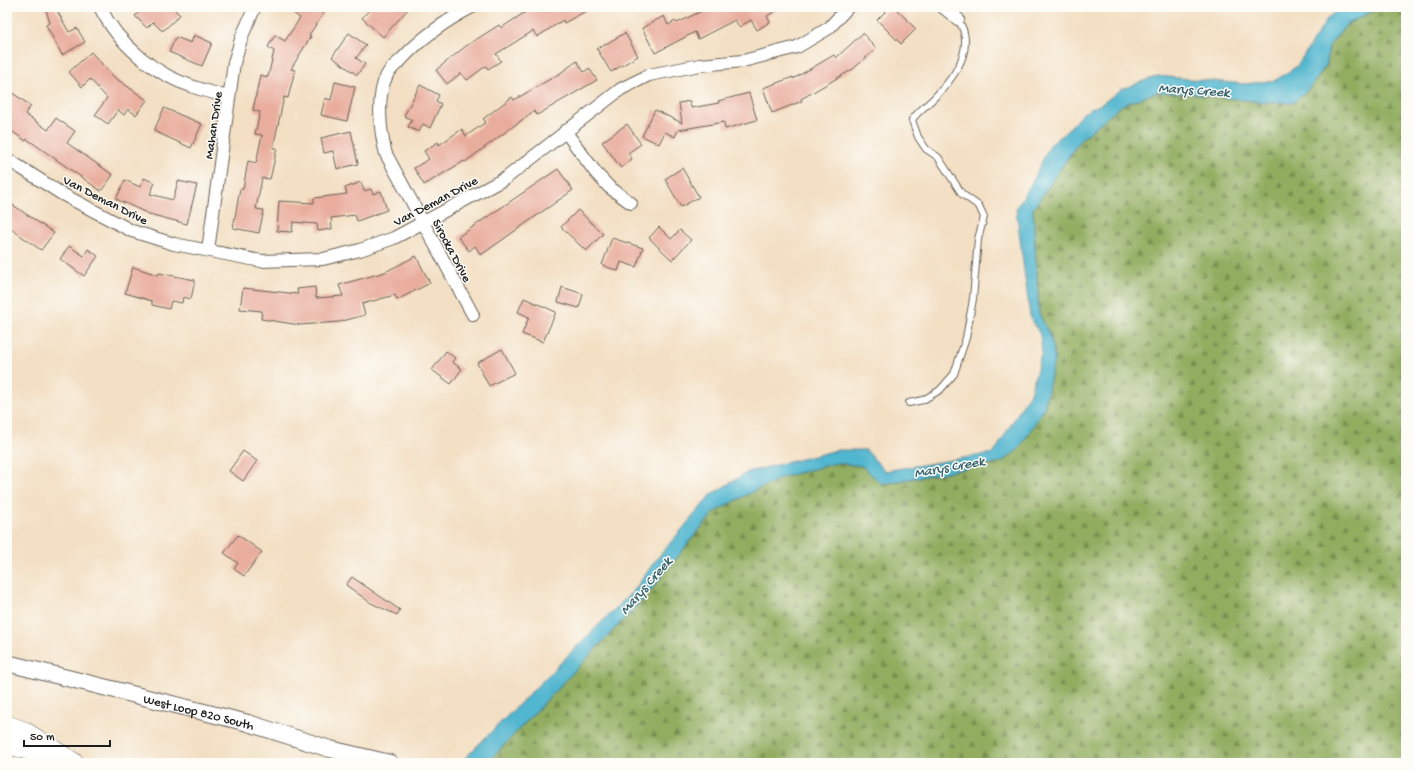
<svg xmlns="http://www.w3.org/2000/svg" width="1413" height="770" viewBox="0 0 1413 770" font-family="'Gochi Hand',sans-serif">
	<defs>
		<pattern id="forest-firs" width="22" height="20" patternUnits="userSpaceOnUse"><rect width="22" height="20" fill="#92ad60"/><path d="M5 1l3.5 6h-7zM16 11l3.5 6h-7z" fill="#768c4e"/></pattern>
	</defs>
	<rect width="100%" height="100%" fill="#fdfcf7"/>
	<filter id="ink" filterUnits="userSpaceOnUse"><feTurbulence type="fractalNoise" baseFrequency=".025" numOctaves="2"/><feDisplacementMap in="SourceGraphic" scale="8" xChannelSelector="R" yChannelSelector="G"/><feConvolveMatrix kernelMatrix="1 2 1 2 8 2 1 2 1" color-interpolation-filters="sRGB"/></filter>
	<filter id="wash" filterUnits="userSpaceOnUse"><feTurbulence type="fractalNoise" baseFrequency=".012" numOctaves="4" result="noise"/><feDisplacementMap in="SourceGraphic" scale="16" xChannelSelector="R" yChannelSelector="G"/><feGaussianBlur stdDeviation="0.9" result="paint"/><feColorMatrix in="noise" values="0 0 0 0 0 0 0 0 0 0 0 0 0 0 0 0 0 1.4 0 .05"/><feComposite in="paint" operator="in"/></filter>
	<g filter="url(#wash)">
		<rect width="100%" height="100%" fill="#f3dfc3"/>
		<path fill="url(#forest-firs)" stroke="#57643e" d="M1389 7H1406V763H487L648 594 695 535 715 512 750 493 783 477 837 463 862 466 883 484 1002 462 1044 409 1048 389 1050 336 1039 313 1033 209 1080 140 1122 105 1157 92 1194 94 1261 102 1293 103 1311 87 1327 65 1329 46 1347 24 1376 10Z"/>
		<path fill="#51b6cf" stroke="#366976" d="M1341 7H1389L1375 10 1347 24 1329 46 1327 64 1311 87 1293 103 1261 102 1194 94 1157 92 1122 105 1080 140 1033 209 1039 313 1050 336 1055 357 1044 409 1019 449 1002 462 882 484 862 466 837 463 783 477 750 493 715 512 695 535 648 594 487 763H460L635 589 655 561 712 494 748 472 838 450H866L885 471 994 453 1030 393 1042 352 1040 335 1030 316 1016 208 1029 188 1050 145 1065 133 1083 113 1103 103 1122 89 1157 76 1246 84 1276 80 1297 66 1328 18Z"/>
		<g id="blocks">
			<g fill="#e9ad9d">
				<path d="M45 7H55L69 32 77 28 85 42 62 55 46 25 50 23Z"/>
				<path d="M145 7H172L180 15 164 30H161L153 22 147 28 135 16Z"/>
				<path d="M285 7H328L309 35 311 36 291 69 295 70 288 98 284 97 273 148H277L272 171 270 179 262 178 256 209 264 210 259 233 233 228 240 189H243L248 161 256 163 262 135 255 134 260 112 253 110 260 75 268 77 274 51 268 47 275 35 285 41 300 18Z"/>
				<path d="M372 7H410L383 37 362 18Z"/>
				<path d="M533 7H593L564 23 563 20 537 37 533 31 496 54 501 61 488 69 486 66 467 80 461 73 447 84 436 70 466 46 499 25 501 28Z"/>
				<path d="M710 7H783L767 16 770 22 757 30 751 20 739 27 735 20 698 39 695 32 655 53 642 28 664 16 668 25 675 21 677 23Z"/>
				<path d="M890 7H894L916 29 901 44 877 20Z"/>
				<path d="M349 33 366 45 356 58 365 64 357 75 332 57Z"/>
				<path d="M625 33 638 56 611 72 597 49Z"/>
				<path d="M863 33 876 49 853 69 801 99 802 101 772 113 763 88 793 77V79L834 55 836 58Z"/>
				<path d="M194 35 212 43 202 66 169 52 176 37 191 43Z"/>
				<path d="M91 52 114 77 147 100 136 115 128 109 124 115 118 110 108 124 95 115 107 98 90 79 82 87 69 72Z"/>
				<path d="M577 61 584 72 589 68 597 80 537 115 534 111 465 162 464 161 424 185 414 168 429 159 424 151 438 142 439 145 462 129 466 136 486 122 483 119 512 97 514 100 559 74Z"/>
				<path d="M335 82 355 87 347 121 321 115 325 98 331 100Z"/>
				<path d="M420 85 439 95 436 101 441 104 430 128 423 124 419 132 408 127 412 120 404 116Z"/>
				<path d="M7 89 31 106 25 114 48 130 56 118 75 131 67 143 113 175 101 191 27 139 26 141 7 128Z"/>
				<path d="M749 93 757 120 725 129 724 122 678 130 675 137 665 132 659 144 642 136 655 110 682 123 679 103 690 101 691 108 719 103 718 101Z"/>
				<path d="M164 108 202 124 191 148 154 131Z"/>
				<path d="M627 124 641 144 628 153 632 159 621 168 602 142Z"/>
				<path d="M351 131 358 164 337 169 333 151 324 153 321 138Z"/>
				<path d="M682 168 699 197 681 207 665 179Z"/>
				<path d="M558 169 573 190 481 255 475 246 469 251 458 237Z"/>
				<path d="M144 178 155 183 150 194 173 200 178 181 197 185 187 224 149 214 116 199 125 180 140 187Z"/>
				<path d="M361 182 364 191 371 189 373 194 381 191 387 210 357 221 355 215 331 218 332 229 318 231 317 224 293 222 292 232 277 231 279 201 314 203V198L347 194 345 188Z"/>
				<path d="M7 201 54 233 41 250 7 226Z"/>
				<path d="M578 210 603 234 586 251 561 227Z"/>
				<path d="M659 227 671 239 680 230 691 240 672 260 649 238Z"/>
				<path d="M612 238 643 248 636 267 621 262 618 271 602 265Z"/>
				<path d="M69 246 84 256 88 249 98 256 84 276 60 259Z"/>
				<path d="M416 256 430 283 397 300 395 295 362 304 365 315 339 322 300 325 261 319 262 311 240 309 243 288 298 294 297 289 315 287 316 298 343 296 339 285 385 272Z"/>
				<path d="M133 267 158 275 159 273 195 280 191 299 183 297 182 303 171 301 169 309 152 305V301L125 293Z"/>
				<path d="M562 287 583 294 579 308 558 302Z"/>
				<path d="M524 298 556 312 543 342 522 334 529 317 518 312Z"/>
				<path d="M502 349 515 373 489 386 477 363Z"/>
				<path d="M446 351 455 358 452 362 462 369 451 384 432 370Z"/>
				<path d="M243 451 257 461 243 481 229 471Z"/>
				<path d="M238 535 262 552 244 576 234 569 238 563 224 553Z"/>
				<path d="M352 577 400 610 397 615 371 603 346 585Z"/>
			</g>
		</g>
	</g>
	<g filter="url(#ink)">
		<use href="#blocks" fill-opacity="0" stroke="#676056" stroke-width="1"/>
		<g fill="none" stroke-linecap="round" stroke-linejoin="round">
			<defs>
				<path id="lane" d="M909 403 923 400 940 390 954 374 966 338 973 299 978 239 984 217 979 206 962 194 938 157 926 149 918 137 912 120C918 111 926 106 934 98 950 82 970 58 964 33 963 28 960 23 958 19"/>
				<g id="street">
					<path d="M100 7C118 44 155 75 194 87 205 91 218 94 229 97"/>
					<path d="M472 7C445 21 422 37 401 60 396 64 390 70 387 75 376 96 380 132 386 154L473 315"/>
					<path d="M943 7 958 19"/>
					<path d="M565 131 596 173 609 187 631 203"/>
					<path d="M7 159 62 194 132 231 174 244 261 261 323 259 360 250 394 238 506 178 621 89 649 75 700 65 743 61 797 47 829 28 848 7"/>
					<path d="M208 250 234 63 242 36 255 7"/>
				</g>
				<g id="secondary">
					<path id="s1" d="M7 663 248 723 330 749 390 763"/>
				</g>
				<g id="highway">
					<path d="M7 726 24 732 73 763"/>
					<path d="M7 743 50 756"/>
				</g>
			</defs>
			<use href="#lane" stroke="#676056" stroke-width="8"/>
			<use href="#street" stroke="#676056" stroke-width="14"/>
			<use href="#secondary" stroke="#676056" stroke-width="18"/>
			<use href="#highway" stroke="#676056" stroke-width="22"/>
			<use href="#lane" stroke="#fff" stroke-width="6"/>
			<use href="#street" stroke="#fff" stroke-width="12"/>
			<use href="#secondary" stroke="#fff" stroke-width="16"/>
			<use href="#highway" stroke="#fff" stroke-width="21"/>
		</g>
	</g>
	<g text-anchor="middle" stroke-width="3" stroke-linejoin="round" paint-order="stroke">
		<g font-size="13" fill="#1c1c1c" stroke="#fdfcf7">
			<text transform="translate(212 125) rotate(-82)" y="5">Mahan Drive</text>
			<text transform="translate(106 199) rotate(27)" y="5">Van Deman Drive</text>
			<text transform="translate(435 200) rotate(-28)" y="5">Van Deman Drive</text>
			<text transform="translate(453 250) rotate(62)" y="5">Sirocka Drive</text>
			<text dy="5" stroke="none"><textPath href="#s1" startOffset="198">West Loop 820 South</textPath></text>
		</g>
		<g font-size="14" font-style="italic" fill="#34616d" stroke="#fdfcf7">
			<text transform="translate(1194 89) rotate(4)" y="5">Marys Creek</text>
			<text transform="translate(949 466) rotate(-10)" y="5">Marys Creek</text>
			<text transform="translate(645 585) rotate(-49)" y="5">Marys Creek</text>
		</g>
	</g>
	<rect width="1413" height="770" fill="none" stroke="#fdfcf7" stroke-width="24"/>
	<path d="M24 740v6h86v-6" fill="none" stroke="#1c1c1c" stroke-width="2"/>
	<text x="30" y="740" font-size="12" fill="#1c1c1c" stroke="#fdfcf7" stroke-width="3" paint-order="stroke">50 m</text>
</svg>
